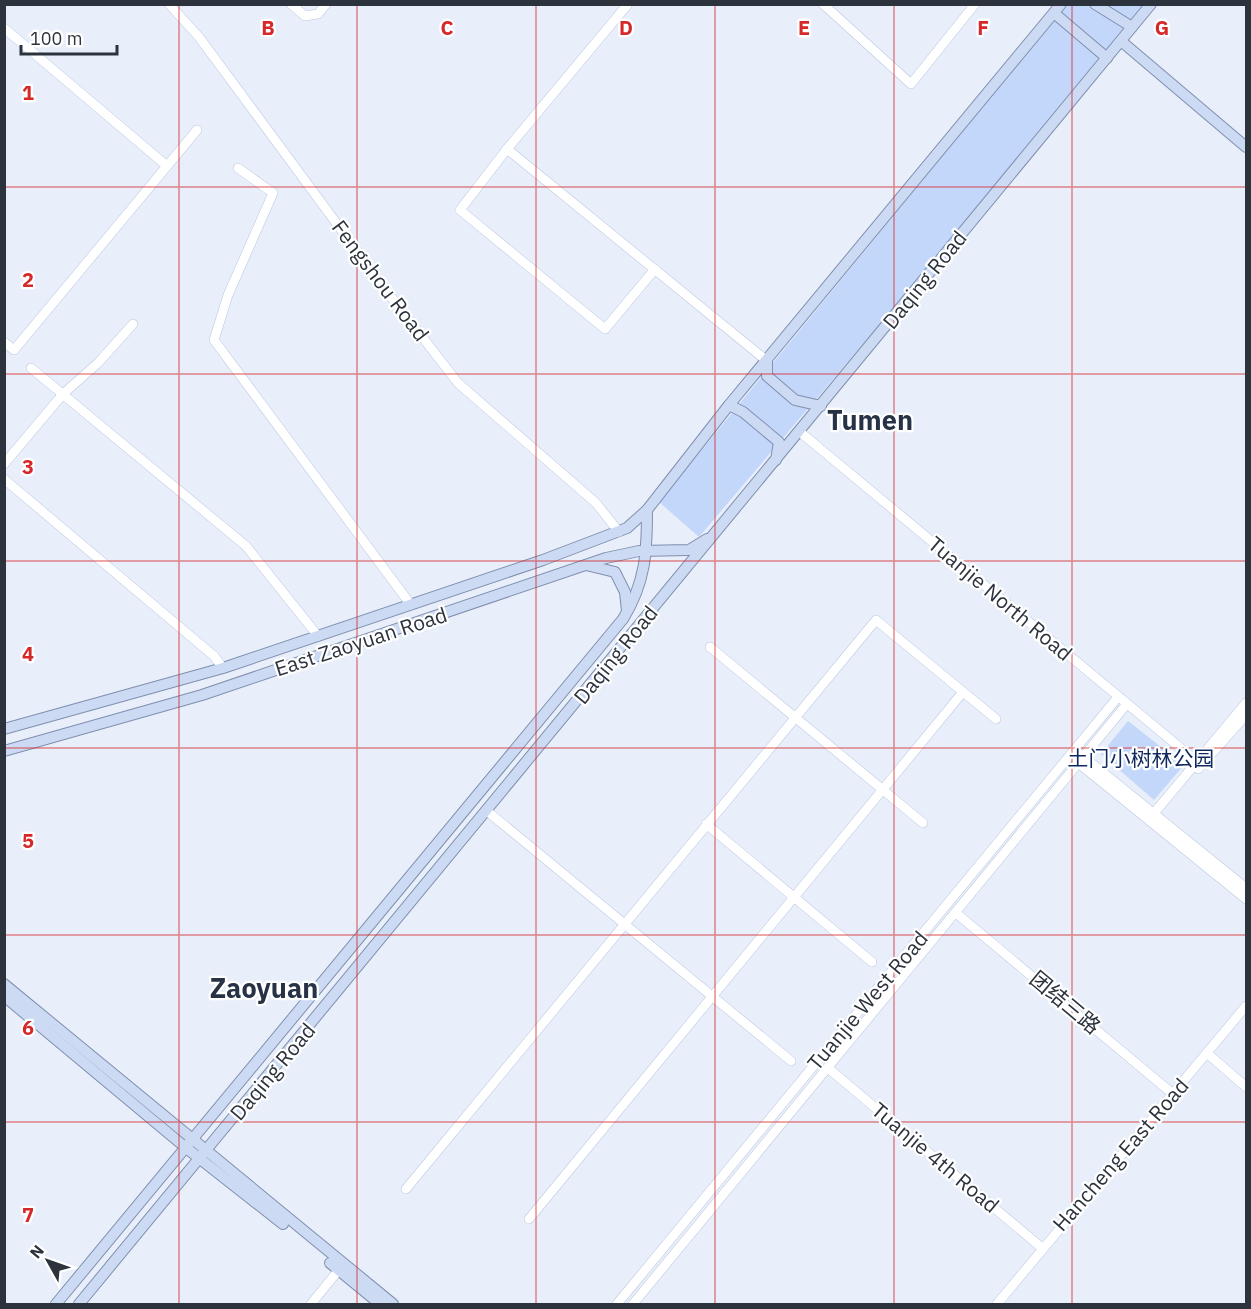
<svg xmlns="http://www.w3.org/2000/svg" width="1251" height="1309" viewBox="0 0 1251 1309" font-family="'IBM Plex Sans','Noto Sans SC',sans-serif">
	<rect width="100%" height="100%" fill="#e9effa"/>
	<g fill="#c3d7fb">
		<path d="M1066 5H1151L699 537 659 502Z"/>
		<path d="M1128 721 1184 765 1154 800 1101 754Z"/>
	</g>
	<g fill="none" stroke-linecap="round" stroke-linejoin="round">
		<defs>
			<g id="minor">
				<path d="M169 4 199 37 385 289 458 383 596 503 619 532"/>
				<path d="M291 4 305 16 318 14 326 4"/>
				<path d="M823 4 911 84 975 4"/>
				<path d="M4 28 167 166"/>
				<path d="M507 149 628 4"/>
				<path d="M238 168 273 193 228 295 214 340 411 605"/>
				<path d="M655 269 605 329 460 210 507 149 767 361"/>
				<path d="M4 342 14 350 197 130"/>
				<path d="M31 368 246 546 318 636"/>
				<path d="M800 432 1201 765"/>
				<path d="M4 464 63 394 98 363 133 324"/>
				<path d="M4 479 214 656 223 668"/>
				<path d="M710 647 923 823"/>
				<path d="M1080 754 1246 888"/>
				<path d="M1076 761 1246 899"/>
				<path d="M1198 769 1246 715"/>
				<path d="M487 811 791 1061"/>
				<path d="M1150 818 1246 703"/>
				<path d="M706 824 872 962"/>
				<path d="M956 913 1173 1094"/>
				<path d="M1208 1054 1246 1087"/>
				<path d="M828 1068 1042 1248"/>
				<path d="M406 1189 876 620 996 719"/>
				<path d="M529 1219 963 692"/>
				<path d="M311 1304 342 1266"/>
				<path d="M617 1304 1118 697"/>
				<path d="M633 1304 1126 705"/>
				<path d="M997 1304 1246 1006"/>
			</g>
			<g id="major">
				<path d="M1095 4 1132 27"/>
				<path d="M1054 13 1107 58"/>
				<path d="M1121 41 1246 147"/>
				<path d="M767 361V376L795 400 821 406"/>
				<path d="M729 405 743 412 779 442 776 460"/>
				<path d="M586 565 615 572 625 592 627 611"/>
				<path d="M4 729 223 668 543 560 627 528 647 510 729 405 1061 4"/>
				<path d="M4 751 202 695 606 558 639 551 689 550 707 539"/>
				<path d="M4 984 393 1304"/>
				<path d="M4 996 185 1147 283 1224"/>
				<path d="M330 1263 380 1304"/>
				<path d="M56 1304 623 619C646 582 647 551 647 510"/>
				<path d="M79 1304 1151 4"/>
			</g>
		</defs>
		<use href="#minor" stroke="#b9c7e1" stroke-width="10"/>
		<use href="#major" stroke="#7f8fae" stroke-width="12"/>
		<use href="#minor" stroke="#fff" stroke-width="9"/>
		<use href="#major" stroke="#cddaf3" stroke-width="10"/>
	</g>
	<path fill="none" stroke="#d62828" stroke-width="1.5" stroke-opacity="0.55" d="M179 4V1304M357 4V1304M536 4V1304M715 4V1304M894 4V1304M1072 4V1304M4 187H1246M4 374H1246M4 561H1246M4 748H1246M4 935H1246M4 1122H1246"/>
	<g text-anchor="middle" stroke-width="4.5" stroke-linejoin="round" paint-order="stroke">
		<g font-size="21" fill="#2d333d" stroke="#fff">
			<text transform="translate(925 280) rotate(-51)" y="7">Daqing Road</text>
			<text transform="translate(380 281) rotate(53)" y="7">Fengshou Road</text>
			<text transform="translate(1000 599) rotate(40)" y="7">Tuanjie North Road</text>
			<text transform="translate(361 642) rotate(-18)" y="7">East Zaoyuan Road</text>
			<text transform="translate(616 655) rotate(-51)" y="7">Daqing Road</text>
			<text transform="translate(868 1001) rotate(-50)" y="7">Tuanjie West Road</text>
			<text transform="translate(1065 1003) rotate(40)" y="7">团结三路</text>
			<text transform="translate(273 1072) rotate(-50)" y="7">Daqing Road</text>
			<text transform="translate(1121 1155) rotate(-49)" y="7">Hancheng East Road</text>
			<text transform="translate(935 1158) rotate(40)" y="7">Tuanjie 4th Road</text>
		</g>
		<g font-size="21" fill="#0f285f" stroke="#fff">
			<text x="1141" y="766">土门小树林公园</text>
		</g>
		<g font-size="27" font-weight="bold" fill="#273246" stroke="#fff">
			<text x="870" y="430">Tumen</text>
			<text x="264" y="998">Zaoyuan</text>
		</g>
	</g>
	<g font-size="20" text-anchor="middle" font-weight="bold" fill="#d62828" stroke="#fff" stroke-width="4.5" stroke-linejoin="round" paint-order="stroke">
		<text x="268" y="35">B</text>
		<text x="447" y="35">C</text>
		<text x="626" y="35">D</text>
		<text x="804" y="35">E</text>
		<text x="983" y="35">F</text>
		<text x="1162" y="35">G</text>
		<text x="28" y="100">1</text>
		<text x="28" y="287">2</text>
		<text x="28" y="474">3</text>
		<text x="28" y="661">4</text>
		<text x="28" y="848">5</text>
		<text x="28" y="1035">6</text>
		<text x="28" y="1222">7</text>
	</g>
	<rect width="1251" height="1309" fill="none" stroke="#2d333d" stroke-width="12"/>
	<g transform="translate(48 1261) rotate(310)" stroke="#ffffff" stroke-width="4.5" paint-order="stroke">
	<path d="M0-4.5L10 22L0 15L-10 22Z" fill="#2d333d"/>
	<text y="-9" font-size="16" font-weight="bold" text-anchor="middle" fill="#2d333d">N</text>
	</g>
	<path d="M21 45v9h96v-9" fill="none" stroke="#2d333d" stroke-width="3"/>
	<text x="30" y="45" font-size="18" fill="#2d333d" stroke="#ffffff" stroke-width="4.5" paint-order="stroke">100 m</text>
</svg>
